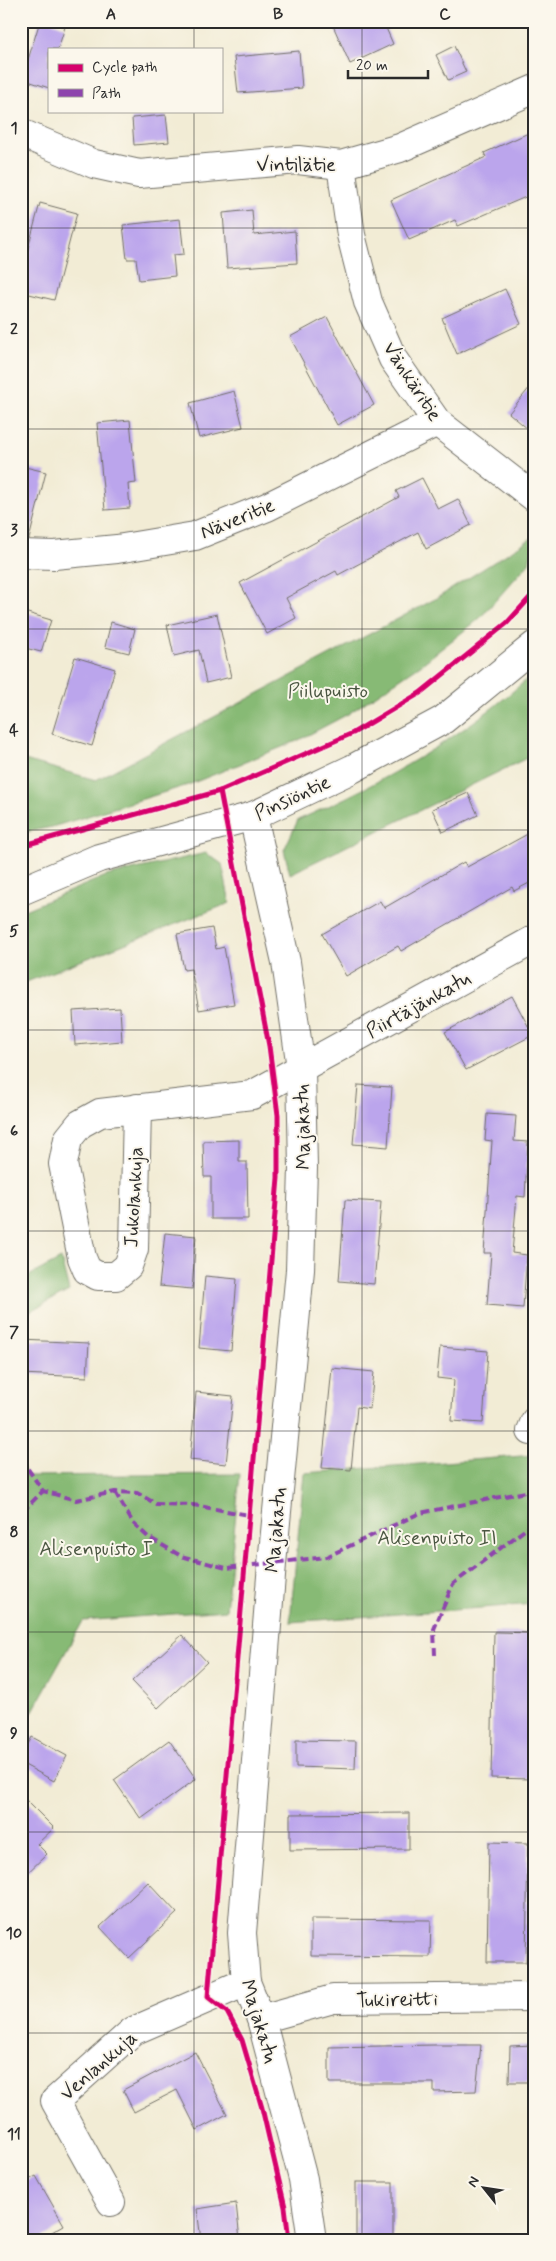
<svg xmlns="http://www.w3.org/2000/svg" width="556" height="2261" viewBox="0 0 556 2261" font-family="Mynerve,sans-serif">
	<rect width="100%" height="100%" fill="#fbf7ec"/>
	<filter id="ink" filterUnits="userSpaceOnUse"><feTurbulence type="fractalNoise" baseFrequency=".02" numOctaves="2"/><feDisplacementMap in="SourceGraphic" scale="10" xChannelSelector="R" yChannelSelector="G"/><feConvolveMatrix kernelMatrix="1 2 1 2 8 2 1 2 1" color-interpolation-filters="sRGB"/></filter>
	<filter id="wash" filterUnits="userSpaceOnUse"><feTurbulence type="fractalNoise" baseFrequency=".0096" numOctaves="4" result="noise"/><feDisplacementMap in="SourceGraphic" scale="20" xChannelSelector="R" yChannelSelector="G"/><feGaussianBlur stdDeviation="1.12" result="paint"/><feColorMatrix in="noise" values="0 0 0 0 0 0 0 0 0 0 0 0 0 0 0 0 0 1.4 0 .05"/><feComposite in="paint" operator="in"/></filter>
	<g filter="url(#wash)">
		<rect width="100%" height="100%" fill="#f2ecd5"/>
		<g fill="#87ba74" stroke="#597250">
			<path d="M535 536 529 563 479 619 422 664 348 714 297 741 188 785 52 827 21 833V759L96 780 437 598Z"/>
			<path d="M535 672V754L290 874 284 850 298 820C384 782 465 736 535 672Z"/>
			<path d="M206 853 222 864 230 903 21 984 22 911 106 876Z"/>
			<path d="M61 1259 69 1291 21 1316V1280Z"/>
			<path d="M535 1455V1604L290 1622 304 1473Z"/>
			<path d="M21 1462 26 1476 240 1474 226 1610 83 1621 21 1732Z"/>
		</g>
		<g id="blocks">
			<g fill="#bba5ec">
				<path d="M40 21H49L65 27 58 49H49V88L22 79Z"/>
				<path d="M331 21H383L393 44 350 64Z"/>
				<path d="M454 46 466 72 448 80 436 55Z"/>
				<path d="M299 51 302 88 238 93 234 57Z"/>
				<path d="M166 115 169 142 134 145 132 118Z"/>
				<path d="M535 130V193L458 226 455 220 409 240 391 200 486 157 484 153Z"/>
				<path d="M40 203 77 213 54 300 21 292V275Z"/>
				<path d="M252 210 254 235 295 231 297 263 227 268 223 213Z"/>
				<path d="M180 219 184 254 173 255 175 276 139 280 136 259H127L123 225Z"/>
				<path d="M505 289 521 324 457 354 442 318Z"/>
				<path d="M327 317 374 405 337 425 290 337Z"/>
				<path d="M535 381V435L509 413Z"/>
				<path d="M234 391 243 427 199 438 190 403Z"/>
				<path d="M130 420 136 483 128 484 130 508 105 510 97 423Z"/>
				<path d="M21 466 46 472 29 539 21 538Z"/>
				<path d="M422 478 438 509 458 499 471 525 426 549 418 532 338 575 336 571 286 598 296 618 267 634 240 583 399 497 396 491Z"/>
				<path d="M21 611 51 620 41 652 21 647Z"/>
				<path d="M217 614 231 677 206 683 199 650 174 656 167 625Z"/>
				<path d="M111 622 135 629 129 653 105 647Z"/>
				<path d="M75 657 115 669 92 746 52 734Z"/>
				<path d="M468 793 478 815 443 832 432 809Z"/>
				<path d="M535 830V880L514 891 512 887 401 951 398 946 346 976 322 934 380 901 384 908 464 862 467 867Z"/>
				<path d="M212 928 216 949 224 947 234 1004 199 1010 191 969 184 970 177 934Z"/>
				<path d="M512 996 533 1035 466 1070 445 1032Z"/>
				<path d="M120 1008 122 1041 75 1045 73 1011Z"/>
				<path d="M358 1085 392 1087 388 1147 353 1144Z"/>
				<path d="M487 1114 516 1116 514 1141 528 1142 525 1197 517 1196 512 1253 527 1255 523 1308 487 1305 491 1253H484L492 1141 485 1140Z"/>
				<path d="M239 1140V1162H247L248 1219H211V1177H204L203 1141Z"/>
				<path d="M345 1200 381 1202 374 1284 339 1281Z"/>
				<path d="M165 1233 196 1236 192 1289 159 1286Z"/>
				<path d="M205 1276 237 1279 231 1351 199 1348Z"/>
				<path d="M21 1340 89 1343 87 1377 21 1374Z"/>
				<path d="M440 1347 488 1351 483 1423 451 1421 454 1380 437 1378Z"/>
				<path d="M332 1368 374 1372 370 1409 357 1407 351 1470 322 1468Z"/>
				<path d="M196 1392 233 1396 226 1464 190 1460Z"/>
				<path d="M494 1632 533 1633 530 1779 491 1778Z"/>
				<path d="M182 1635 207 1662 158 1708 132 1681Z"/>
				<path d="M32 1737 67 1756 54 1781 21 1763V1757Z"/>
				<path d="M169 1740 196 1779 141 1819 114 1780Z"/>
				<path d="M296 1740 356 1741 355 1769 296 1767Z"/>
				<path d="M21 1795 54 1828 37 1844 47 1854 21 1879Z"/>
				<path d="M409 1813V1849L290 1850V1814Z"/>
				<path d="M489 1842 528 1843 526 1962H487Z"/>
				<path d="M148 1882 177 1913 129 1958 100 1927Z"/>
				<path d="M311 1919 431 1920 430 1957 311 1956Z"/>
				<path d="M434 2045H481L476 2091 434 2092V2083H329V2047Z"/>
				<path d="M535 2045V2082H509L510 2046Z"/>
				<path d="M195 2052 227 2114 197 2130 177 2090 134 2112 123 2090Z"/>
				<path d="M36 2176 64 2225 38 2240H30L21 2224V2184Z"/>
				<rect x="356" y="2182" width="37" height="58"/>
				<path d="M236 2203 240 2240H201L197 2209Z"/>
			</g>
		</g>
	</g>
	<g filter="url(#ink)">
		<use href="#blocks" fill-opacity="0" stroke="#716f66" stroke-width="1"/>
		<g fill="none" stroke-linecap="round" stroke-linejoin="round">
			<defs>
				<g id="minor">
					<path d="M21 133 94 164 139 174 298 160 341 165 400 148 535 89"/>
					<path d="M341 165 351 235 368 302 393 359 437 422 535 498"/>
					<path d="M21 554 54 555 117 549 195 536 267 507 437 422"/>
					<path d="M253 816 286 962 301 1068 303 1168 300 1270 272 1564 242 1933 246 1982 261 2019 303 2179 312 2240"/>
					<path d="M21 891 99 858 253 816 352 769 443 720 535 645"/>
					<path d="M137 1108 134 1249 128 1266 116 1276H98L87 1270 82 1258 63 1164 68 1139 80 1124 100 1113 252 1095 535 939"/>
					<path d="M531 1431 535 1421"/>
					<path d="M261 2019 333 1999 535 1997"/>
					<path d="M111 2202 55 2101 133 2031 246 1982"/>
				</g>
			</defs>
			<use href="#minor" stroke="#716f66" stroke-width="30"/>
			<use href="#minor" stroke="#fff" stroke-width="28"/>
			<g stroke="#8e44ad" stroke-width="4" stroke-dasharray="8 4" stroke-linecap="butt">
				<path d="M531 1431 535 1439"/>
				<path d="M21 1459 43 1491 76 1500 115 1492 137 1493 156 1504 193 1505 249 1515"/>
				<path d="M115 1492 133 1523 148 1537 181 1556 226 1568 326 1557 420 1513 535 1490"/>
				<path d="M21 1508 27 1507 43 1491"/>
				<path d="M435 1655 434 1629 453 1584 535 1522"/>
			</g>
			<defs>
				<g id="cycleway">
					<path d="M220 791 269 1046 278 1115V1178L208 1997 227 2012 242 2040 262 2108 285 2207 289 2240"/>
					<path d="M21 846 220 791 353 733 420 693 507 623 535 592"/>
				</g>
			</defs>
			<use href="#cycleway" stroke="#fbf7ec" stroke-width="8"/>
			<use href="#cycleway" stroke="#d6006c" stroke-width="5"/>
		</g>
	</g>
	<path fill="none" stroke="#2b2b2b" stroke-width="1" stroke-opacity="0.55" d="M194 21V49M362 21V2240M194 111V2240M21 228H535M21 429H535M21 629H535M21 830H535M21 1030H535M21 1231H535M21 1431H535M21 1632H535M21 1832H535M21 2033H535"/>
	<g text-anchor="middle" stroke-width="4" stroke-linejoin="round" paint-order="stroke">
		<g font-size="20" fill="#2b2b2b" stroke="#fbf7ec">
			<text x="296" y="171">Vintilätie</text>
			<text transform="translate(413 381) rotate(57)" y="7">Vänkäritie</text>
			<text transform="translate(237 518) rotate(-22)" y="7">Näveritie</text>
			<text transform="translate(292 797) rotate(-25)" y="7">Pinsiöntie</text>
			<text transform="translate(418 1004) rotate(-29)" y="7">Piirtäjänkatu</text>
			<text transform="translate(302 1127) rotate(-91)" y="7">Majakatu</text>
			<text transform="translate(133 1197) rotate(-87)" y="7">Jukolankuja</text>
			<text transform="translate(275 1530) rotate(-85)" y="7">Majakatu</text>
			<text transform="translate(397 1999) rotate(-1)" y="7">Tukireitti</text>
			<text transform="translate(260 2021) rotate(73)" y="7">Majakatu</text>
			<text transform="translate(98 2065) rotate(-41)" y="7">Venlankuja</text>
		</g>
		<g font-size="20" fill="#4b5742" stroke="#fbf7ec">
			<text x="328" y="697">Piilupuisto</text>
			<text x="437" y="1544">Alisenpuisto II</text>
			<text x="96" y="1555">Alisenpuisto I</text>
		</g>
	</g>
	<rect width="556" height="2261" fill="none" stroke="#fbf7ec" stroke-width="55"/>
	<rect x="48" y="48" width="175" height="65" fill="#fbf7ec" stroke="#a8a59f"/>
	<rect x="58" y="64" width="25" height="8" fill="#d6006c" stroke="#a8a59f"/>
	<text x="92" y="72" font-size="15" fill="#2b2b2b">Cycle path</text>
	<rect x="58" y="89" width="25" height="8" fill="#8e44ad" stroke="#a8a59f"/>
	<text x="92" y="98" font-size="15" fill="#2b2b2b">Path</text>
	<g transform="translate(484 2188) rotate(300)" stroke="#fbf7ec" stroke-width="4" paint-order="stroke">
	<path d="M0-4L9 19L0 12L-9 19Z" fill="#2b2b2b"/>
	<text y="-8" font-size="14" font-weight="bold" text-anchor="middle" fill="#2b2b2b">N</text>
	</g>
	<path d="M348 70v8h80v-8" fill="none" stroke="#2b2b2b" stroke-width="2.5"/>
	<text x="356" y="70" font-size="15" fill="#2b2b2b" stroke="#fbf7ec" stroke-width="4" paint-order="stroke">20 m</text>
	<rect x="28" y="28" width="500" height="2206" fill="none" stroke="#2b2b2b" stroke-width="2"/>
	<g font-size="16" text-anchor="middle" font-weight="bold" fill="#2b2b2b">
		<text x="111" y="19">A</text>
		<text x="278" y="19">B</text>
		<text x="445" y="19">C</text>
		<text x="14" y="133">1</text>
		<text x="14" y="334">2</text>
		<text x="14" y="535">3</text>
		<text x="14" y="735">4</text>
		<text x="14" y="936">5</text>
		<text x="14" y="1136">6</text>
		<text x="14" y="1337">7</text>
		<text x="14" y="1537">8</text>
		<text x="14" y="1738">9</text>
		<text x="14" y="1938">10</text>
		<text x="14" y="2139">11</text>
	</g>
</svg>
